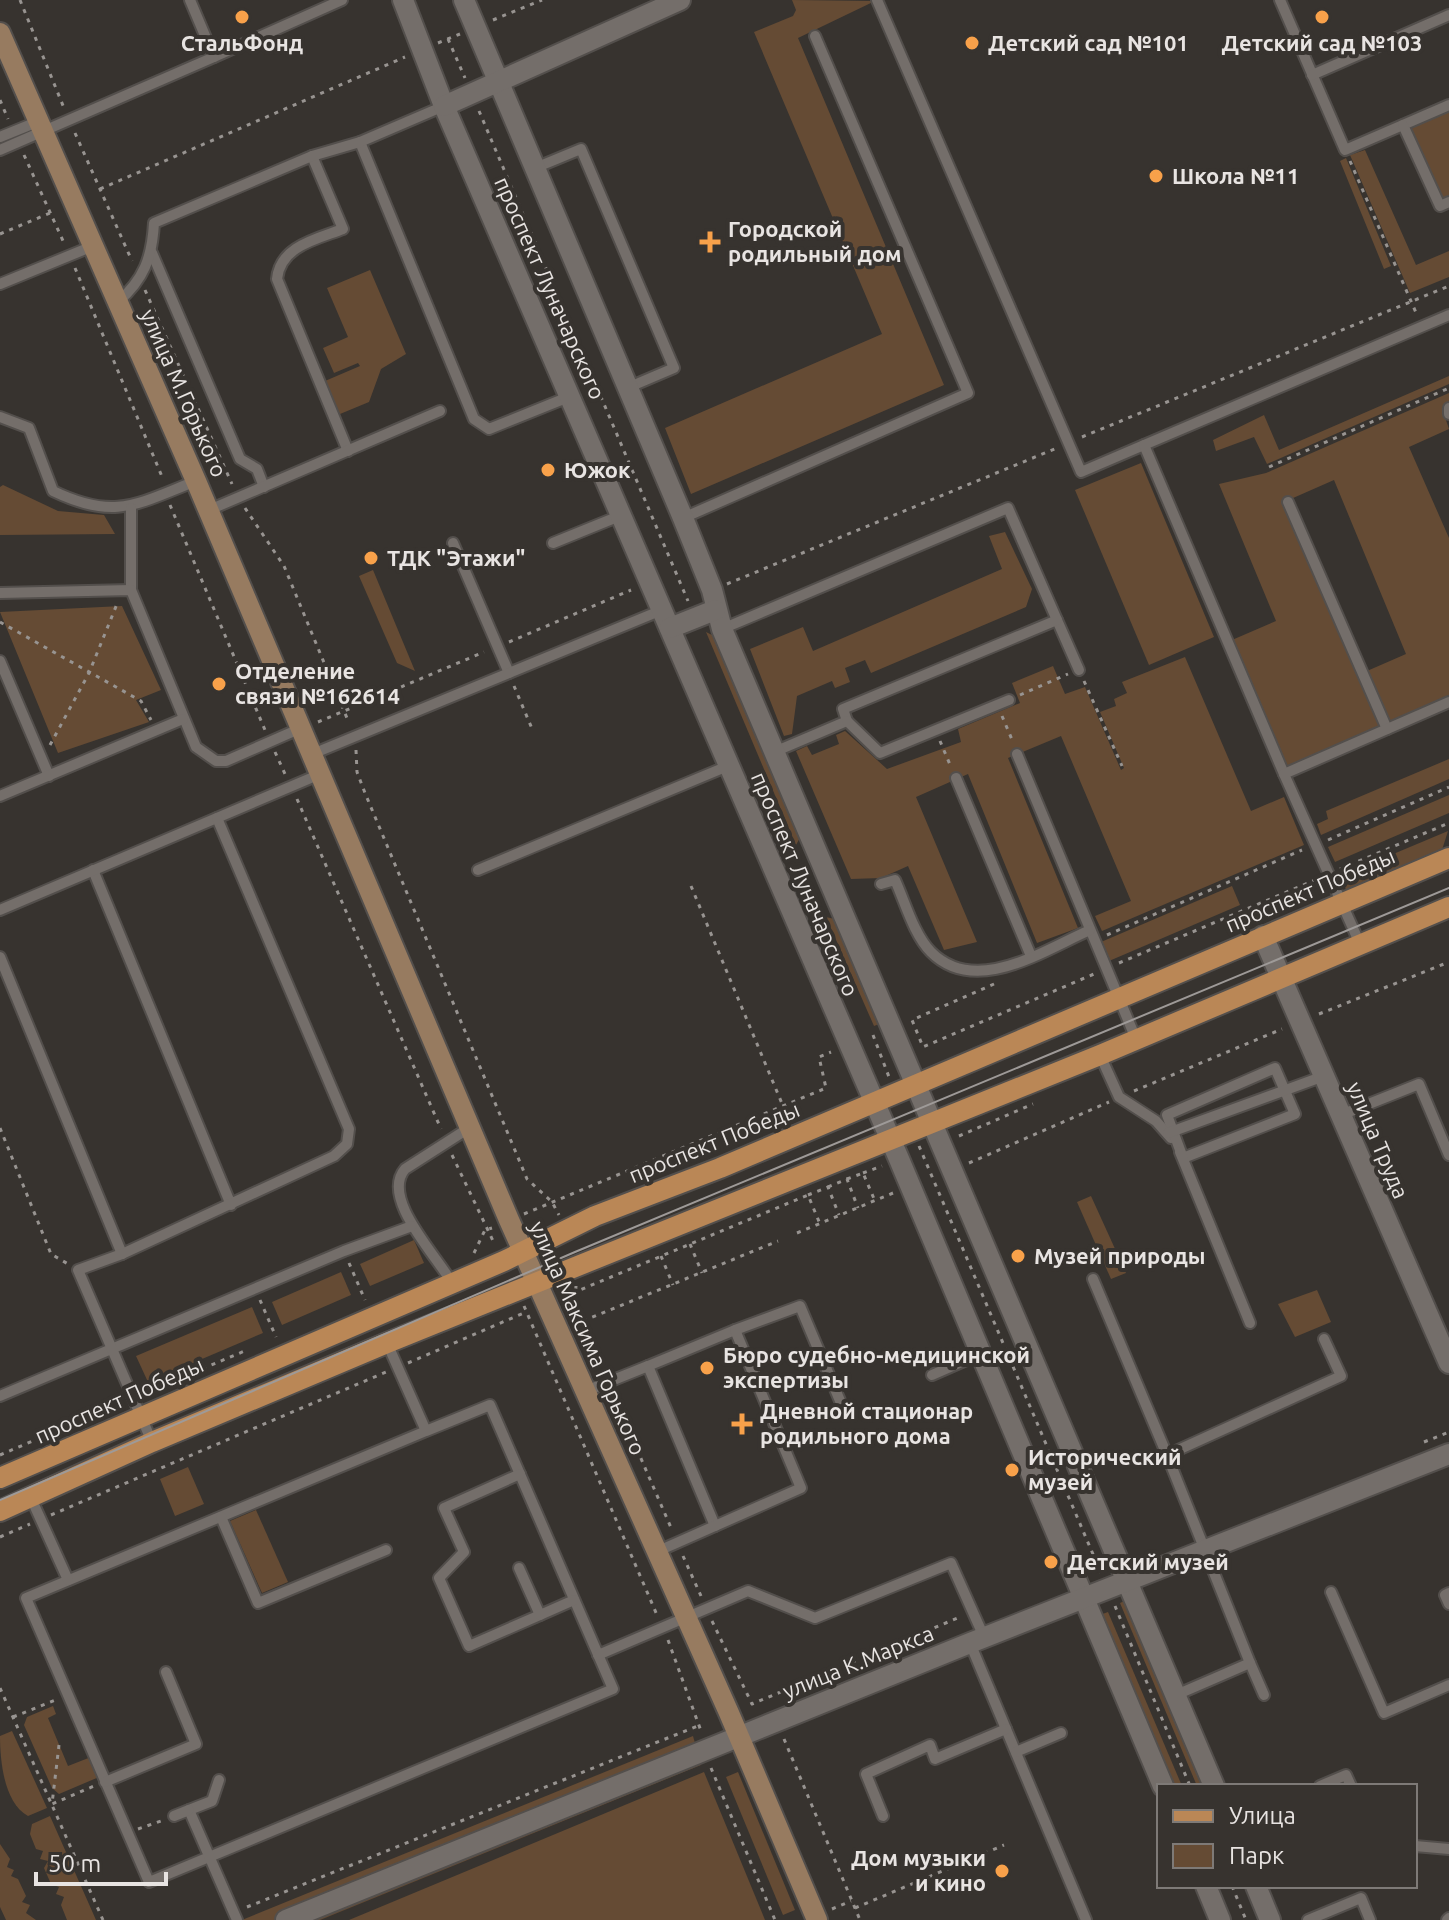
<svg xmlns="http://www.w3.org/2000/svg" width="1449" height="1920" viewBox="0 0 1449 1920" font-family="Ubuntu,sans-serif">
	<rect width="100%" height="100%" fill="#37332f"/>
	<g fill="#654b34">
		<path d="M792 0 875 1 798 38 944 385 691 494 665 428 882 334 754 32 793 16 796 10Z"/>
		<path d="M1449 111V199L1441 202 1406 129Z"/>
		<path d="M1365 150 1416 265 1449 251V277L1410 293 1350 155Z"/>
		<path d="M1346 158 1391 266 1384 269 1340 161Z"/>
		<path d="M370 270 406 354 381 369 369 402 340 414 325 381 360 366 358 363 334 373 323 348 348 337 327 288Z"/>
		<path d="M1449 376V384L1267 464 1254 437 1216 451 1213 440 1264 415 1279 450Z"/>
		<path d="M1449 393V404L1442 408 1449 429 1409 447 1449 538V695L1390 721 1367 671 1406 654 1334 480 1284 502 1380 726 1286 769 1232 640 1276 621 1219 484 1266 473Z"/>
		<path d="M1141 463 1214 637 1149 665 1075 490Z"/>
		<path d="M3 485 58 511 104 515 115 534 0 535V487Z"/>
		<path d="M1005 532 1032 589 1026 607 871 673 865 660 845 668 850 682 835 688 832 681 797 696 792 734 784 736 750 649 803 627 813 651 1002 569 989 536Z"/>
		<path d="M373 570 415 671 397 663 359 576Z"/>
		<path d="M122 606 161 690 136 700 149 722 58 753 0 612Z"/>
		<path d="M706 632 718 638 802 834 796 845Z"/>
		<path d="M1185 657 1251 811 1284 797 1304 845 1102 931 1095 916 1131 901 1061 736 1008 758 1078 928 1037 943 968 774 916 797 977 942 944 950 908 866 881 878 851 879 796 751 807 746 812 755 839 744 836 735 845 731 887 769 961 742 958 729 1020 703 1012 683 1053 666 1065 694 1085 687 1121 770 1124 768 1100 712 1116 706 1114 699 1127 693 1122 682Z"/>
		<path d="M1449 759V779L1321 835 1317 824 1328 819 1326 811Z"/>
		<path d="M1449 795V813L1335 862 1328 847Z"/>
		<path d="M1448 831 1442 850 1346 890 1341 876Z"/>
		<path d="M1232 886 1240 905 1109 961 1101 942Z"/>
		<path d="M826 917 839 920 882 1023 874 1026Z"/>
		<path d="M1091 1196 1126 1273 1111 1279 1077 1202Z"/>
		<path d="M414 1240 424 1263 370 1286 360 1264Z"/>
		<path d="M341 1272 351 1295 282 1325 272 1302Z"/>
		<path d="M1317 1290 1331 1322 1295 1337 1278 1304Z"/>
		<path d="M252 1307 263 1333 148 1382 136 1356Z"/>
		<path d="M188 1467 204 1504 175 1516 160 1479Z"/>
		<path d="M256 1510 288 1582 262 1593 230 1521Z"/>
		<path d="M1129 1599 1207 1786H1197L1120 1603Z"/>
		<path d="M1108 1612 1182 1786H1170L1097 1616Z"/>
		<path d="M53 1706 56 1714 48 1718 68 1766 91 1757 99 1777 59 1794 52 1788 24 1725 27 1717Z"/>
		<path d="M12 1731 47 1808 28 1816C4 1803 0 1761 0 1736Z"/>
		<path d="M693 1736 701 1765 320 1920H242Z"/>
		<path d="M704 1772 765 1920H349Z"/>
		<path d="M738 1772 795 1910 783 1915 726 1777Z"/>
		<path d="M50 1816 96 1920H67L61 1905 64 1897 56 1894 59 1887 51 1884 44 1868 48 1861 40 1859 43 1851 36 1849 30 1834 32 1824Z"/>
		<path d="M0 1844 10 1859 7 1867 14 1870 11 1876 18 1879 26 1896 22 1902 30 1905 26 1913 36 1920H6L0 1907Z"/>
	</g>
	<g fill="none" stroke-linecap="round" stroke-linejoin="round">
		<defs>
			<g id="lane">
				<path d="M190 0 214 57 342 0"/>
				<path d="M877 0 1081 472 1144 445"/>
				<path d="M1280 0 1345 150 1449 105"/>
				<path d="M1312 75 1449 15"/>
				<path d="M1403 125 1440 206 1449 202"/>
				<path d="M0 137 37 122"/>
				<path d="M360 142 474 419 489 429 571 396"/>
				<path d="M0 150 214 57"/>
				<path d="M312 156 343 229C317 239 280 246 277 279L348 451"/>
				<path d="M535 168 581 149 674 368 627 388"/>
				<path d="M152 253 240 459 257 469 264 487"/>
				<path d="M0 284 93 246"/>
				<path d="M118 302C144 279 152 258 154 223L312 156 360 142 444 106"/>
				<path d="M1449 408V414"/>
				<path d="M0 417 29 428 53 491C115 521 137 504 196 481"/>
				<path d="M1288 502 1387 729"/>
				<path d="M131 508V590"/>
				<path d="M209 510 440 411"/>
				<path d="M683 518 968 393 815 36"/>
				<path d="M453 543 509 673"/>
				<path d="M553 543 622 515"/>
				<path d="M0 593 131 590 196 747 216 761H226L299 729"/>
				<path d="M1057 620 1079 670"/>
				<path d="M722 629 1008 508 1057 620 843 709 847 721 774 752"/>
				<path d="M0 661 49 776"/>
				<path d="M847 721 880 753 1009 700"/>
				<path d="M1017 754 1136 1039"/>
				<path d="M310 755 662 610"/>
				<path d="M1284 774 1144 445 1449 315"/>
				<path d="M956 778 1031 956"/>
				<path d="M0 796 183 719"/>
				<path d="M93 870 231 1205"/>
				<path d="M478 870 728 766"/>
				<path d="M881 884 895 880C905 902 914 935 931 952 976 997 1044 950 1090 930"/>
				<path d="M0 910 318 775"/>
				<path d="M1360 944 1284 774 1449 702"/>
				<path d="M0 957 122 1254"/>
				<path d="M1100 1055 1119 1097 1156 1121 1171 1138"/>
				<path d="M1275 1068 1295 1114 1183 1158 1167 1115Z"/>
				<path d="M1341 1115 1419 1084 1449 1155"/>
				<path d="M1168 1133 1324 1076"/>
				<path d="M1180 1152 1250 1323"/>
				<path d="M1093 1279 1167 1455"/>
				<path d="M452 1283C437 1256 380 1198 405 1169L469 1128"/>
				<path d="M387 1343 426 1431 490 1405 613 1689 149 1882 26 1598 426 1431"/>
				<path d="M648 1366 735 1330"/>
				<path d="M932 1375 980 1354"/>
				<path d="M586 1391 648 1366 715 1526"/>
				<path d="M0 1396 344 1251 412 1226"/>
				<path d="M152 1442 78 1270 122 1254 334 1156 347 1144 349 1129 217 818"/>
				<path d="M520 1474 444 1508 464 1552 439 1578 469 1646 540 1615"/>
				<path d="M31 1498 68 1580"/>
				<path d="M221 1517 258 1603 386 1550"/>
				<path d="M656 1552 801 1488 735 1330 800 1306 846 1415"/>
				<path d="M519 1568 540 1615 574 1600"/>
				<path d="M1331 1592 1384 1713 1449 1685"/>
				<path d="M1449 1593 1445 1595 1449 1604"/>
				<path d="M970 1643 1086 1920"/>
				<path d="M598 1655 748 1591 815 1618 951 1563 984 1637"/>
				<path d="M1250 1663 1264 1695"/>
				<path d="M1176 1695 1250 1663 1167 1455 1341 1376 1324 1339"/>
				<path d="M1016 1752 1061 1733"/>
				<path d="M219 1780 212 1801 189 1810 237 1920"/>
				<path d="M105 1782 196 1744 166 1672"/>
				<path d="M1320 1786 1346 1775 1351 1786"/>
				<path d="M174 1816 189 1810"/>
				<path d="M883 1816 866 1774 930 1745 935 1759 1006 1729"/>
				<path d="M1415 1846 1449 1849"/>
				<path d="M1308 1920 1361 1898 1370 1920"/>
				<path d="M1447 1920 1449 1918"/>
			</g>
			<g id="street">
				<path d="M403 0 444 106 899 1159 1163 1786"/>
				<path d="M464 0 683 518 712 590 722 629 1214 1786"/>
				<path d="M444 106 680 0"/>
				<path d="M670 628 715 610"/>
				<path d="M1263 936 1449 1363"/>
				<path d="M1206 1886 1220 1920"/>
				<path d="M1256 1886 1270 1920"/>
				<path d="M286 1920 970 1643 1449 1454"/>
			</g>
			<path id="secondary" d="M0 33 196 481 509 1220 729 1713 817 1920"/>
			<g id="primary">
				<path d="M0 1478 504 1261 595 1216 720 1168 1449 858"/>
				<path d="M0 1511 152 1442 387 1343 1100 1055 1449 907"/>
			</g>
		</defs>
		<use href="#lane" stroke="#534f4c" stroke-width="14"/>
		<use href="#street" stroke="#534f4c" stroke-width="24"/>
		<use href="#secondary" stroke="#534f4c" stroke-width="24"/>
		<use href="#primary" stroke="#534f4c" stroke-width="24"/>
		<g stroke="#989491" stroke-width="3" stroke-dasharray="4 6" stroke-linecap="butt">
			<path d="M20 0 64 108"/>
			<path d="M493 20 542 0"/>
			<path d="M448 39 465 78"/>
			<path d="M438 43 460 34"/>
			<path d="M0 100 8 119"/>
			<path d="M479 111 688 601"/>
			<path d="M75 133 132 261"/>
			<path d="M24 155 64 243"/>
			<path d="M1350 161 1417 315"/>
			<path d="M100 189 405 57"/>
			<path d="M0 234 50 213"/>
			<path d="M75 268 163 479"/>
			<path d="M145 290 232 484"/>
			<path d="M1082 437 1449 286"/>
			<path d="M1269 467 1449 388"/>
			<path d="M170 505 265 730"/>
			<path d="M245 508 284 566 349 723"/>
			<path d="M727 584 1057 448"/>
			<path d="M0 622 141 701 151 720"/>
			<path d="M509 642 631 590"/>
			<path d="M1084 681 1122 766"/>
			<path d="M514 686 533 731"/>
			<path d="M1020 695 1068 674"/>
			<path d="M1002 716 1013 742"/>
			<path d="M318 722 484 652"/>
			<path d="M940 741 951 767"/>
			<path d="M50 745 89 673 117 604"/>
			<path d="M356 750 357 772 365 793 527 1179 552 1202 559 1215"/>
			<path d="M275 752 285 774"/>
			<path d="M297 799 441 1129"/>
			<path d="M1328 840 1449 787"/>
			<path d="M1340 869 1449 823"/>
			<path d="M691 886 783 1106"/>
			<path d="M1107 935 1302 850"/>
			<path d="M1119 963 1315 880"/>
			<path d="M994 984 912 1020 923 1047 1094 974"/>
			<path d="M1319 1014 1449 962"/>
			<path d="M873 1035 889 1077"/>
			<path d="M1134 1091 1282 1029"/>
			<path d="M0 1128 51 1254 68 1264"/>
			<path d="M959 1136 1033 1104"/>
			<path d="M919 1146 1101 1573"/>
			<path d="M452 1155 495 1245"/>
			<path d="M969 1163 1109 1102"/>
			<path d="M863 1173 882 1166"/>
			<path d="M847 1179 863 1173 875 1201"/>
			<path d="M828 1187 847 1179 858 1208"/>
			<path d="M808 1195 828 1187 839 1215"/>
			<path d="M524 1214 826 1088 819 1057 831 1052"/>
			<path d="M797 1233 893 1193"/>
			<path d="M690 1244 702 1273"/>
			<path d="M474 1253 485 1230 492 1228"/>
			<path d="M661 1256 673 1285"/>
			<path d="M349 1263 365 1300"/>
			<path d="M576 1286 575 1300 603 1369"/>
			<path d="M563 1297 808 1195 820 1224"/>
			<path d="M260 1300 276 1337"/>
			<path d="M524 1306 657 1615"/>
			<path d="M583 1321 778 1241"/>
			<path d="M408 1363 526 1312"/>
			<path d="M147 1392 247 1350"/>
			<path d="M613 1394 672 1530"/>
			<path d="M1424 1442 1449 1432"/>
			<path d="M0 1455 121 1403"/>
			<path d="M51 1515 386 1372"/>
			<path d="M0 1537 30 1524"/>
			<path d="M683 1556 701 1596"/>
			<path d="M1115 1606 1190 1786"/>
			<path d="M712 1621 752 1704 960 1617"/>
			<path d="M668 1640 701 1731"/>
			<path d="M0 1688 103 1920"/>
			<path d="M13 1717 58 1699"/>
			<path d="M784 1739 860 1920"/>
			<path d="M59 1745 52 1804 94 1786"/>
			<path d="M711 1768 775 1920"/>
			<path d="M138 1829 161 1821"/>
			<path d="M1232 1886 1246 1920"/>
			<path d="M247 1907 700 1725"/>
			<path d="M855 1908 1004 1845"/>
			<path d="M832 1909 851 1901"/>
		</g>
		<use href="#lane" stroke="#746e6a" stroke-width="10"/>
		<use href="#street" stroke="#746e6a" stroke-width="20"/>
		<use href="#secondary" stroke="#977b60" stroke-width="20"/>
		<use href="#primary" stroke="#ba8756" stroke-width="20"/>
		<path stroke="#9e9a98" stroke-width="2" d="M0 1500 575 1252 1449 888"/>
	</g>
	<g fill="#f8a14a" stroke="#37332f" stroke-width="3">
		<circle cx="242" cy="17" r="8"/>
		<circle cx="1322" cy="17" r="8"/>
		<circle cx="972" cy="43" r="8"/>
		<circle cx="1156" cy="176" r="8"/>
		<path d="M706 230h8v8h8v8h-8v8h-8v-8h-8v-8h8z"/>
		<circle cx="548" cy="470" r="8"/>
		<circle cx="371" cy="558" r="8"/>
		<circle cx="219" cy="684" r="8"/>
		<circle cx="1018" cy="1256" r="8"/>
		<circle cx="707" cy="1368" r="8"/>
		<path d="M738 1412h8v8h8v8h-8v8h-8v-8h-8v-8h8z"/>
		<circle cx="1012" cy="1470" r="8"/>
		<circle cx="1051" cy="1562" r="8"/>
		<circle cx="1002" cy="1871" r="8"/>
	</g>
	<g text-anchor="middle" stroke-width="8" stroke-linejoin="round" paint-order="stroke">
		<g font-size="22" font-weight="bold" fill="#e8e4e2" stroke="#37332f" text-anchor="start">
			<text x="242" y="51" text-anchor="middle">СтальФонд</text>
			<text x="988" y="51">Детский сад №101</text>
			<text x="1322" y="51" text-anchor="middle">Детский сад №103</text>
			<text x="1172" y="184">Школа №11</text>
			<text x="728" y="237">Городской<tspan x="728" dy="25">родильный дом</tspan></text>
			<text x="564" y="478">Южок</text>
			<text x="387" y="566">ТДК "Этажи"</text>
			<text x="235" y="679">Отделение<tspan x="235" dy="25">связи №162614</tspan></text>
			<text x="1034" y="1264">Музей природы</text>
			<text x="723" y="1363">Бюро судебно-медицинской<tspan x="723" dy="25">экспертизы</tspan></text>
			<text x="760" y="1419">Дневной стационар<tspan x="760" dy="25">родильного дома</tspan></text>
			<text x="1028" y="1465">Исторический<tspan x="1028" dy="25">музей</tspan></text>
			<text x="1067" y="1570">Детский музей</text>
			<text x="986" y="1866" text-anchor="end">Дом музыки<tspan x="986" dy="25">и кино</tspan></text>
		</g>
		<g font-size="22" fill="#e8e4e2" stroke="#37332f">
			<text transform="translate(550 288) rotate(66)" y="8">проспект Луначарского</text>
			<text transform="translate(184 393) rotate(66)" y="8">улица М.Горького</text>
			<text transform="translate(805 884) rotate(67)" y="8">проспект Луначарского</text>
			<text transform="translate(1310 890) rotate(-23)" y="8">проспект Победы</text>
			<text transform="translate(1378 1140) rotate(67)" y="8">улица Труда</text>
			<text transform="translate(714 1142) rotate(-22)" y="8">проспект Победы</text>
			<text transform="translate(588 1338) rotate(66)" y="8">улица Максима Горького</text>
			<text transform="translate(119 1400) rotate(-24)" y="8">проспект Победы</text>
			<text transform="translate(858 1662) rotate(-22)" y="8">улица К.Маркса</text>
		</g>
	</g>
	<rect x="1157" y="1784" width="260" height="104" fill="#37332f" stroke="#7e7a77" stroke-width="2"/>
	<rect x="1173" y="1810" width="40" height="12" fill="#ba8756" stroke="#7e7a77" stroke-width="2"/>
	<text x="1229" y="1824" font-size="24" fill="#e8e4e2">Улица</text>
	<rect x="1173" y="1844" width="40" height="24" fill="#654b34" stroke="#7e7a77" stroke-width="2"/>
	<text x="1229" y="1864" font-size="24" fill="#e8e4e2">Парк</text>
	<path d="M36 1872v12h130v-12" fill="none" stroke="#e8e4e2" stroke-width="4"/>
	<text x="48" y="1872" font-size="24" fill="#e8e4e2" stroke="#37332f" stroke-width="6" paint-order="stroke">50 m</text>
</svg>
